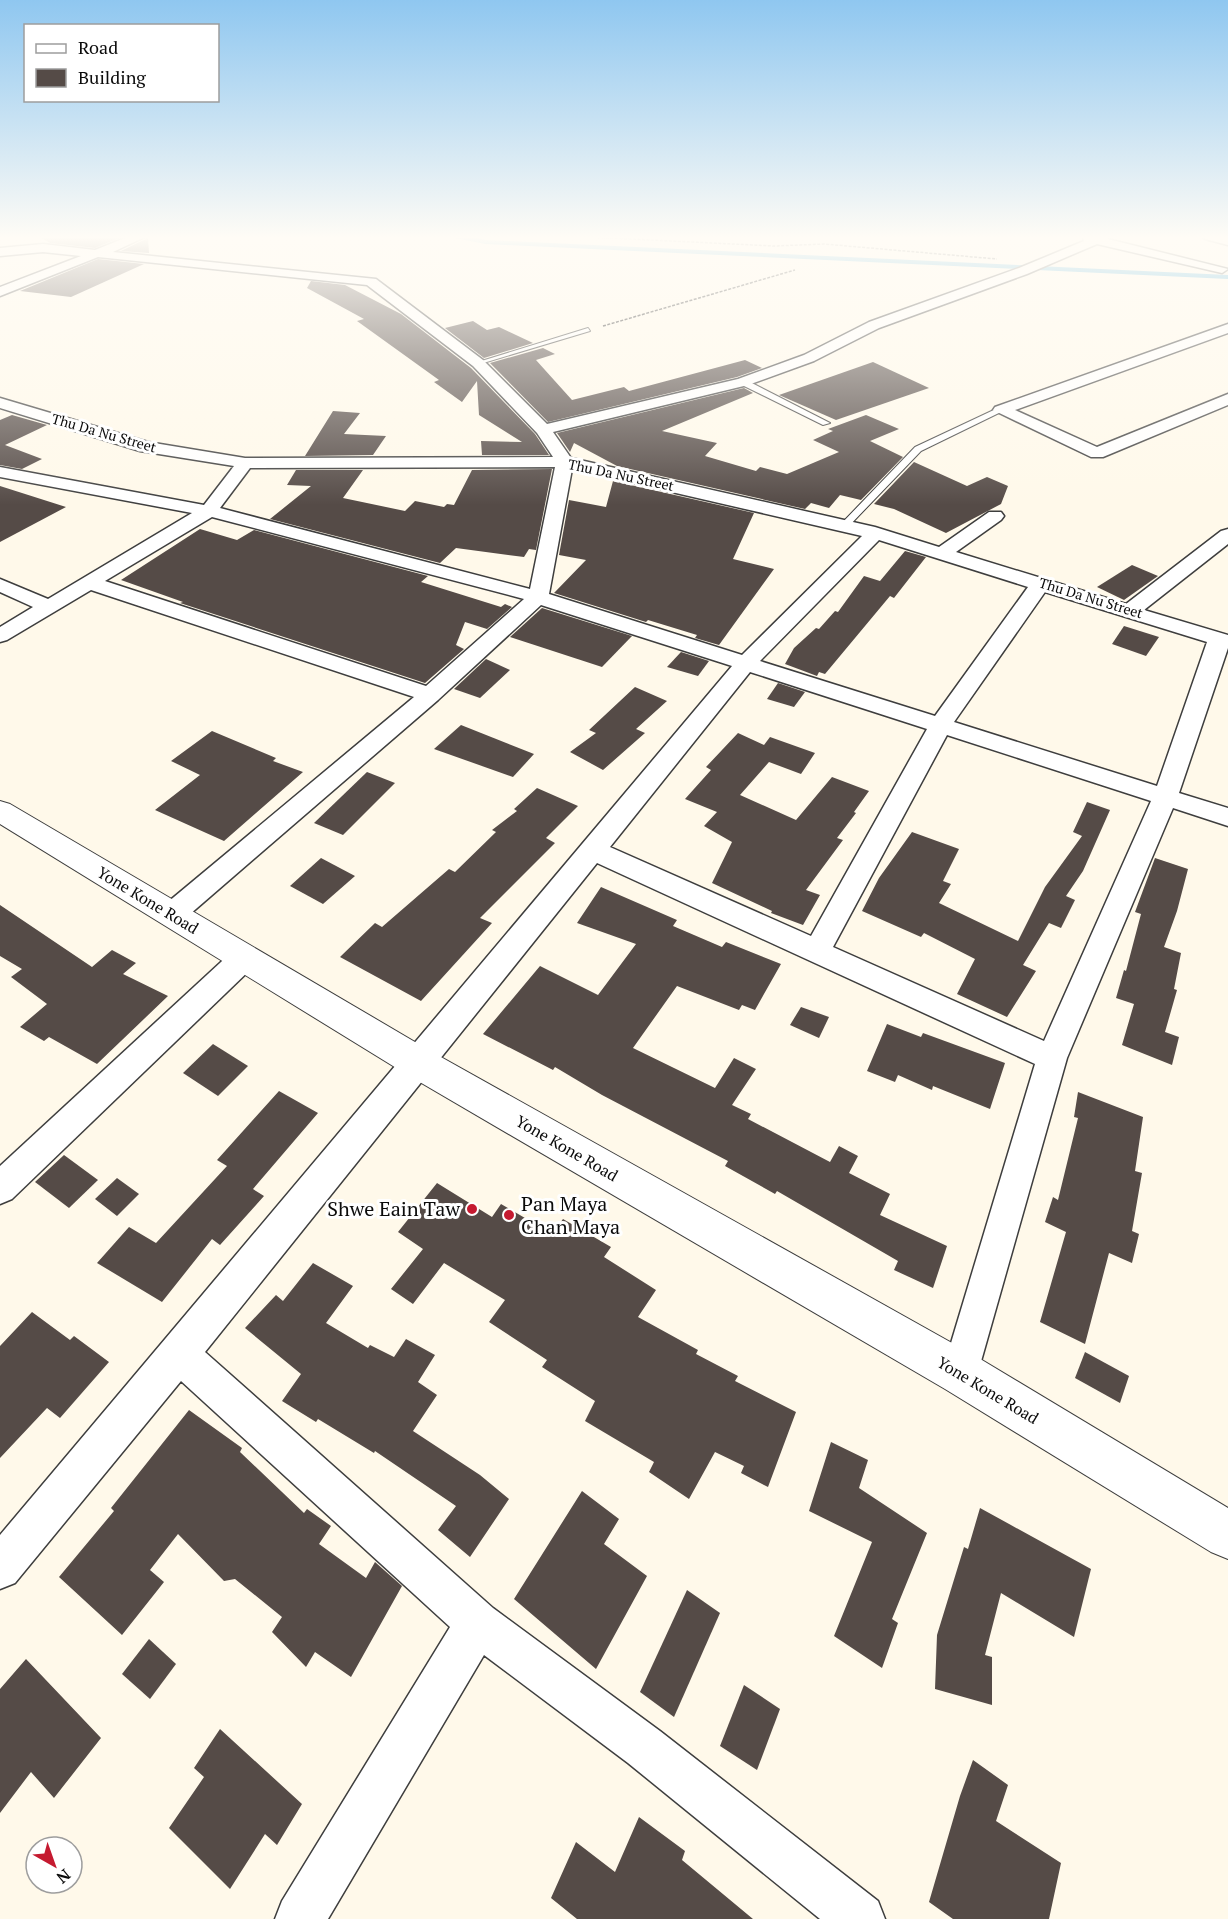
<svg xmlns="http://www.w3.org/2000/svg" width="1228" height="1919" viewBox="0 0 1228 1919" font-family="'PT Serif',serif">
	<rect width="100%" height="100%" fill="#fff9ea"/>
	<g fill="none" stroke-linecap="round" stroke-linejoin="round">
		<path stroke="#2ca1d7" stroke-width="4" d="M455 236 486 242 1228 277"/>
	</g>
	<g fill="#554b47">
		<path d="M38 236H124L95 248 50 243Z"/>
		<path d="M148 238 149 253 121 251Z"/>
		<path d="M98 259 144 264 71 297 20 291Z"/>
		<path d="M311 281 345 285 401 314 471 368 535 434 549 455H482L481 441 522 442 479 415 477 381 462 402 434 382 439 380 357 321 364 319 307 288Z"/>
		<path d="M473 321 487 330 499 327 533 343 484 358 445 328Z"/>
		<path d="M543 348 555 354 536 360 572 400 624 387 629 391 745 360 762 368 737 377 548 422 490 363Z"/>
		<path d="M873 362 929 388 836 420 779 395Z"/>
		<path d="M744 388 753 393 662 431 717 443 705 456 756 471 760 467 787 474 839 452 813 440 833 431 828 429 866 415 899 429 870 441 903 457 861 500 840 495 829 508 811 503 805 509 617 466 574 443 570 452 557 433Z"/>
		<path d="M333 411 360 413 344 434 386 436 373 455 305 456Z"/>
		<path d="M12 415 47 425 5 445 42 459 22 469 0 465V420Z"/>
		<path d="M914 462 967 486 987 477 1008 486 1001 504 946 533 894 509 874 504Z"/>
		<path d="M552 469 536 550 529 549 524 557 456 548 440 563 270 519 311 486 287 485 296 470H363L343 498 405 511 415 501 444 507 447 504 454 505 472 470Z"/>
		<path d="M613 481 754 513 733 559 774 569 719 645 695 638 697 635 648 620 646 622 554 593 586 560 559 555 569 500 606 507Z"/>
		<path d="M0 486 66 507 0 542Z"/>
		<path d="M200 529 237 540 254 530 428 576 421 582 501 607 505 604 512 607 487 629 465 622 456 645 464 649 425 683 180 603 183 602 121 580Z"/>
		<path d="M905 551 926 557 894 598 890 596 825 674 819 672 817 676 785 664 794 648 816 628 819 629 835 611 838 612 864 576 880 581Z"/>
		<path d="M1132 565 1158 576 1124 600 1097 587Z"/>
		<path d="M542 608 632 636 602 667 510 637Z"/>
		<path d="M1124 626 1159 637 1146 656 1112 644Z"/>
		<path d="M681 652 709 661 698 676 667 667Z"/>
		<path d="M486 659 510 670 480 698 454 689Z"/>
		<path d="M778 683 805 692 794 707 767 699Z"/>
		<path d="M635 687 667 701 636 729 645 733 603 770 570 752 596 733 589 730Z"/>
		<path d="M461 725 534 754 513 777 434 749Z"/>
		<path d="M212 731 276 758 273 761 303 772 224 841 155 810 200 775 171 761Z"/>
		<path d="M738 733 764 745 770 737 815 753 801 774 769 762 740 795 796 820 832 777 869 791 854 812 856 813 837 838 843 840 806 890 820 895 803 925 771 913 772 911 712 883 732 842 704 826 717 812 685 799 711 770 706 767Z"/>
		<path d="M367 772 395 783 343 835 314 823Z"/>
		<path d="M537 788 578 806 546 838 555 843 480 918 492 923 421 1001 340 957 375 923 382 927 449 869 455 872 496 832 492 830 517 811 514 809Z"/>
		<path d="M1087 802 1110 810 1083 871 1066 896 1075 900 1061 928 1049 923 1023 965 1036 971 1007 1017 957 994 975 959 924 933 921 937 862 911 879 878 912 832 959 849 943 881 951 884 939 903 1018 941 1045 887 1082 836 1073 832Z"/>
		<path d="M321 858 355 876 323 904 290 886Z"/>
		<path d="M1155 858 1188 869 1177 911 1164 947 1181 953 1174 989 1177 990 1165 1032 1179 1037 1172 1065 1122 1045 1134 1004 1116 998 1124 970 1126 971 1141 914 1135 912Z"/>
		<path d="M601 887 677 920 673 926 722 947 726 942 781 964 755 1010 742 1005 739 1010 677 986 633 1048 715 1088 734 1058 756 1069 732 1105 751 1114 748 1119 830 1162 839 1146 858 1156 849 1173 890 1194 880 1215 947 1246 933 1288 894 1270 898 1261 777 1191 775 1194 725 1166 728 1161 602 1095 555 1067 553 1070 483 1034 540 966 598 995 636 944 577 923Z"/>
		<path d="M0 905 92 967 112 950 136 963 123 974 168 996 97 1064 49 1037 44 1041 20 1027 47 1004 11 977 22 969 0 956Z"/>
		<path d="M801 1007 829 1017 819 1038 790 1025Z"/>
		<path d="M887 1024 921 1037 923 1033 1005 1063 990 1109 933 1086 932 1090 898 1075 895 1082 867 1071Z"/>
		<path d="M213 1044 248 1066 218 1096 183 1073Z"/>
		<path d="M279 1091 318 1113 253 1189 264 1196 220 1245 212 1239 162 1302 97 1263 129 1227 156 1243 227 1166 217 1160Z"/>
		<path d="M1078 1092 1143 1117 1135 1171 1142 1173 1132 1231 1139 1234 1132 1263 1109 1253 1085 1344 1040 1322 1066 1232 1045 1222 1053 1197 1058 1200 1078 1118 1074 1117Z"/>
		<path d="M64 1155 98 1180 69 1208 35 1182Z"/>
		<path d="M117 1178 139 1194 117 1216 95 1199Z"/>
		<path d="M437 1183 492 1217 501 1204 552 1234 563 1219 611 1247 604 1257 656 1290 638 1317 698 1350 696 1354 738 1376 735 1381 796 1412 768 1487 741 1473 744 1466 715 1452 689 1499 649 1472 654 1462 585 1421 595 1401 542 1367 547 1360 489 1322 505 1300 444 1263 413 1304 391 1289 423 1249 398 1232Z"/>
		<path d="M313 1263 353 1286 326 1323 368 1348 370 1345 394 1357 406 1339 435 1355 418 1382 437 1395 413 1431 480 1475 509 1499 470 1557 438 1530 456 1506 375 1451 374 1453 318 1419 316 1422 282 1401 301 1374 245 1328 276 1295 283 1301Z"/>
		<path d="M32 1312 70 1340 74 1336 109 1362 60 1418 47 1408 0 1458V1346Z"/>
		<path d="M1085 1352 1129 1376 1120 1403 1075 1378Z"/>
		<path d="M189 1410 242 1448 240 1452 304 1513 307 1509 331 1526 319 1544 366 1578 375 1562 402 1586 351 1677 315 1652 306 1667 272 1632 282 1617 235 1579 224 1581 178 1534 150 1570 164 1582 122 1635 59 1577 114 1511 111 1508Z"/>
		<path d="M831 1442 868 1460 859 1488 927 1533 892 1619 898 1623 882 1668 834 1636 872 1542 809 1511Z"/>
		<path d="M582 1491 619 1519 604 1544 647 1576 596 1669 514 1599Z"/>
		<path d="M980 1508 1091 1569 1074 1637 1001 1593 985 1655 992 1657V1705L935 1689 937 1635 964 1547 968 1549Z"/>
		<path d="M687 1590 720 1613 674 1717 640 1692Z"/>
		<path d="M149 1639 176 1664 150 1699 122 1674Z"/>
		<path d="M26 1659 101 1738 54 1798 31 1772 0 1813V1689Z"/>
		<path d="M744 1685 780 1709 757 1770 720 1746Z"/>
		<path d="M220 1729 302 1804 277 1845 265 1834 230 1889 169 1828 204 1777 194 1768Z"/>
		<path d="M973 1760 1008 1785 996 1821 1061 1863 1049 1919H953L929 1902 960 1796Z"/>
		<path d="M639 1817 685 1851 682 1860 753 1919H577L551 1898 576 1842 615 1872Z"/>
	</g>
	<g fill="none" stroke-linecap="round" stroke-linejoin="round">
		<defs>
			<g id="service">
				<path d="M588 328 590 331 480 364 475 363Z"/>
				<path d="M740 380H746L830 423 823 425 740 384Z"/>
				<path d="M998 408 1005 410 921 451 847 528H841V524L915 447Z"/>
			</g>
			<g id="minor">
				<path d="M130 236H147L113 252 376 279 483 360 547 424 738 379 804 355 869 322 1019 268 1084 241 1082 236H1112L1108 239 1228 269 1222 273 1097 244 1027 274 879 328 814 361 748 385 553 432 571 458 875 527 939 547 989 512H1001L1004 516 1001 520 956 552 1126 604 1221 531 1228 529V544L1144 610 1228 635V648L1179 793 1228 808V826L1173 808 1067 1058 974 1386 961 1392 948 1386 942 1373 1035 1064 597 863 205 1352 493 1608 660 1731 878 1901 885 1919H820L628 1763 484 1655 328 1919H275L282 1901 450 1627 181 1381 15 1583 0 1589V1535L732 666 541 605 438 700 182 921 172 924 162 921 158 914 162 907 414 697 91 590 7 640 0 642V627L33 607 0 592V579L48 599 192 513 0 477V467L204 505 234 466 140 451 0 408V398L148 442 245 458 553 457 537 433 473 366 367 285 98 257 0 296V287L81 256 43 252 0 256V248L43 244 95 250ZM555 467 530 589 220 508 250 468ZM572 469 862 536 742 655 549 594ZM212 517 524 599 426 686 105 581ZM879 540 1028 587 935 716 760 661ZM1045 592 1207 642 1157 786 954 722ZM750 672 927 729 811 936 610 847ZM947 735 1151 801 1044 1041 833 947Z"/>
				<path d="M1203 236 1228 237V245L1205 239Z"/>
				<path d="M1228 324V333L1015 410 1097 447 1228 394V405L1103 457H1091L993 410 995 407Z"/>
				<path d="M244 947 254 950 258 958 254 966 12 1199 0 1204V1166L234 950Z"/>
			</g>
			<path id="tertiary" d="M0 801 10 804 432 1052 977 1357 1228 1508V1559L1211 1552 945 1389 406 1074 0 824Z"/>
		</defs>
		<use href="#service" stroke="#3e3e3e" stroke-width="2"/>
		<use href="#minor" stroke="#3e3e3e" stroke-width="3"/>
		<use href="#tertiary" stroke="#3e3e3e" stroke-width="2"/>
		<g stroke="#2d2d2d" stroke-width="1.5" stroke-dasharray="3 1.5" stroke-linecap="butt">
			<path d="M570 236 774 246 824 244 997 259"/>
			<path d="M603 326 795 270"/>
		</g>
		<use href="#service" fill="#fff" fill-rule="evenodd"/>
		<use href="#minor" fill="#fff" fill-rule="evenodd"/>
		<use href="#tertiary" fill="#fff" fill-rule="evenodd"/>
	</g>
	<linearGradient id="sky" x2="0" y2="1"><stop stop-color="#8fc7f0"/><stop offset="0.47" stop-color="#fffcf6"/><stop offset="1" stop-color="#fffcf6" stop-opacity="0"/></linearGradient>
	<rect width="1228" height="505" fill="url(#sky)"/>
	<g fill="#c51a30" stroke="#fff" stroke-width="2">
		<circle cx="472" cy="1209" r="6"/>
		<circle cx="509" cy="1215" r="6"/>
	</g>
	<g text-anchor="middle" stroke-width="6" stroke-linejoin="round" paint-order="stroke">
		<g font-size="14" fill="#0b0b0b" stroke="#fff">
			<text transform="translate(104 433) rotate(16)" y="5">Thu Da Nu Street</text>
			<text transform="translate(621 475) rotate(12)" y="5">Thu Da Nu Street</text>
			<text transform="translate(1091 598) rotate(17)" y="5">Thu Da Nu Street</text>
		</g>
		<g font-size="16" fill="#0b0b0b" stroke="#fff">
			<text transform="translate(148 900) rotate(31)" y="6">Yone Kone Road</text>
			<text transform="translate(567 1148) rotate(30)" y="6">Yone Kone Road</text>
			<text transform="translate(988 1390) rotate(31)" y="6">Yone Kone Road</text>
		</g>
		<g font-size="20" fill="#0b0b0b" stroke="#fff" text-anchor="start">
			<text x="521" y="1211">Pan Maya<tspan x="521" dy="23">Chan Maya</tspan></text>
			<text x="460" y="1216" text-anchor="end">Shwe Eain Taw</text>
		</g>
	</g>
	<rect x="24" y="24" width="195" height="78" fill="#ffffff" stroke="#9d9d9d" stroke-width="1.5"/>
	<rect x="36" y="44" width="30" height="9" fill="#ffffff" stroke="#9d9d9d" stroke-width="1.5"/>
	<text x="78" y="54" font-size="18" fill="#0b0b0b">Road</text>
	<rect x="36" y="69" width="30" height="18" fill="#554b47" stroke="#9d9d9d" stroke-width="1.5"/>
	<text x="78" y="84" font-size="18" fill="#0b0b0b">Building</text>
	<g transform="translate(54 1865) rotate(140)"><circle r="28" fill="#ffffff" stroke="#9d9d9d" stroke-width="1.5"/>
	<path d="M0-4.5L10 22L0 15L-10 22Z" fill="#c51a30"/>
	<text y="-9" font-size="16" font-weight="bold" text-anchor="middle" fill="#0b0b0b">N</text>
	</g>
</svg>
